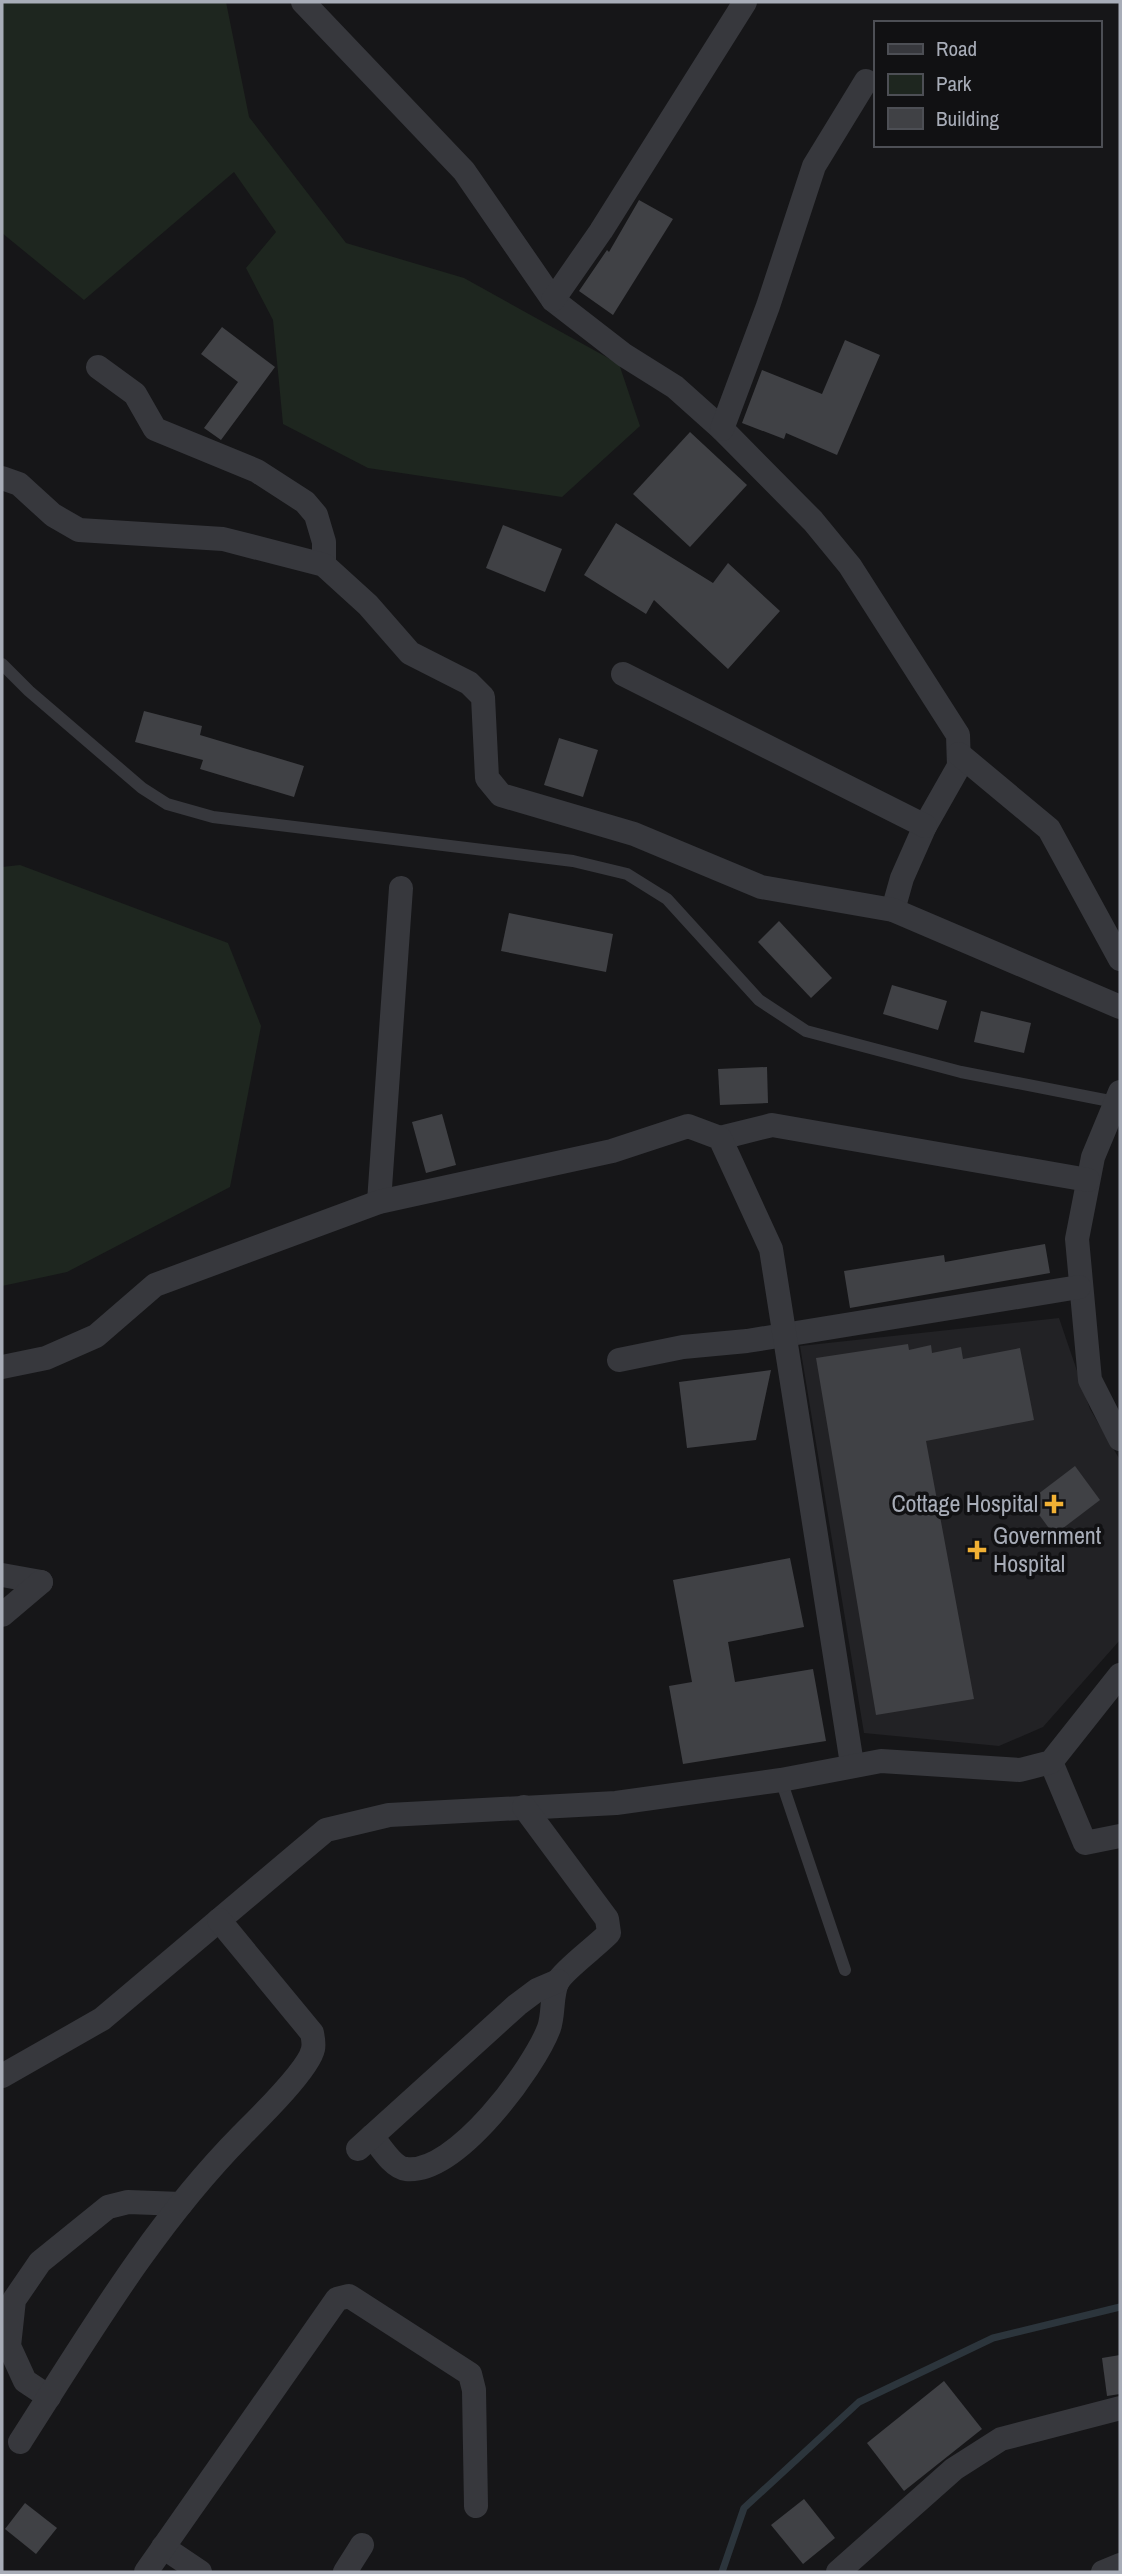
<svg xmlns="http://www.w3.org/2000/svg" width="1122" height="2574" viewBox="0 0 1122 2574" font-family="'Archivo Narrow',sans-serif">
	<rect width="100%" height="100%" fill="#161618"/>
	<path fill="#222225" d="M1059 1318 1090 1409 1120 1460V1640L1043 1727 999 1746 864 1733 800 1346Z"/>
	<g fill="#1e261f">
		<path d="M2 2H226L249 117 346 243 464 278 619 364 640 426 562 497 368 468 283 424 273 320 246 268 276 232 234 172 84 300 2 233Z"/>
		<path d="M20 865 228 943 261 1026 230 1187 67 1272 2 1286V867Z"/>
	</g>
	<g fill="none" stroke-linecap="round" stroke-linejoin="round">
		<path stroke="#2c353c" stroke-width="7" d="M722 2572 744 2508 859 2402 993 2338 1120 2307"/>
	</g>
	<g fill="#404145">
		<path d="M639 200 673 219 613 315 579 291 607 250 609 252Z"/>
		<path d="M222 327 275 367 221 440 204 428 238 382 201 354Z"/>
		<path d="M845 340 880 355 837 455 786 433 784 439 742 423 762 370 822 394Z"/>
		<path d="M690 432 747 485 690 547 633 494Z"/>
		<path d="M616 523 713 583 728 563 780 611 728 669 654 600 646 614 584 575Z"/>
		<path d="M503 525 562 549 545 592 486 568Z"/>
		<path d="M144 711 202 726 200 735 304 766 294 797 200 769 203 760 135 742Z"/>
		<path d="M559 738 598 750 583 797 544 785Z"/>
		<path d="M509 913 613 934 606 972 501 951Z"/>
		<path d="M779 921 832 978 811 998 758 942Z"/>
		<path d="M892 985 947 1001 938 1030 883 1014Z"/>
		<path d="M981 1011 1031 1023 1024 1053 974 1042Z"/>
		<path d="M767 1067 768 1103 720 1105 718 1069Z"/>
		<path d="M442 1114 456 1165 426 1173 412 1122Z"/>
		<path d="M1045 1244 1050 1273 850 1308 844 1271 944 1255 945 1262Z"/>
		<path d="M908 1344 909 1350 931 1345 932 1353 961 1347 963 1359 1020 1348 1034 1420 926 1441 974 1699 876 1715 816 1358Z"/>
		<path d="M771 1370 756 1440 687 1448 679 1382Z"/>
		<path d="M1075 1466 1100 1500 1054 1535 1029 1501Z"/>
		<path d="M790 1558 804 1627 728 1642 735 1682 813 1669 826 1741 683 1764 669 1686 692 1682 673 1580Z"/>
		<path d="M1120 2355V2394L1107 2396 1102 2358Z"/>
		<path d="M944 2381 982 2429 904 2491 867 2443Z"/>
		<path d="M804 2499 835 2538 803 2564 771 2525Z"/>
		<path d="M25 2503 57 2528 36 2554 5 2529Z"/>
	</g>
	<g fill="none" stroke-linecap="round" stroke-linejoin="round">
		<g stroke="#37383d" stroke-width="12">
			<path d="M2 664 29 691 142 788 167 804 213 817 573 861 627 874 667 899 759 1000 806 1031 961 1072 1115 1102"/>
			<path d="M781 1780 845 1970"/>
		</g>
		<g stroke="#37383d" stroke-width="24">
			<path d="M303 2 464 171 553 300 624 355 675 387 722 429 813 521 850 566 958 735 959 766 925 826 902 878 893 910"/>
			<path d="M553 300 601 231 745 2"/>
			<path d="M98 367 135 394 155 429 257 471 305 502 316 515 324 542V565"/>
			<path d="M722 429 768 306 814 166 866 81"/>
			<path d="M2 478 19 484 53 515 79 530 223 539 324 565 368 605 410 653 469 683 483 697 487 778 501 795 634 834 761 887 893 910 1120 1007"/>
			<path d="M623 674 925 826"/>
			<path d="M959 754 1049 829 1120 959"/>
			<path d="M1120 1092 1093 1157 1077 1239 1090 1380 1120 1439"/>
			<path d="M720 1138 772 1125 1088 1180"/>
			<path d="M379 1202 401 888"/>
			<path d="M619 1360 683 1347 747 1341 1079 1287"/>
			<path d="M2 1367 46 1358 96 1336 155 1285 379 1202 612 1151 688 1126 720 1138 771 1249 852 1764"/>
			<path d="M2 1575 41 1582"/>
			<path d="M2 1615 41 1582"/>
			<path d="M1051 1762 1085 1843 1120 1836"/>
			<path d="M2 2076 102 2019 326 1830 389 1815 616 1803 781 1780 881 1761 1020 1770 1051 1762 1120 1675"/>
			<path d="M372 2136C380 2146 393 2168 406 2169 456 2175 534 2068 549 2028 554 2014 551 1993 558 1981 565 1969 598 1945 609 1933L607 1919 524 1807"/>
			<path d="M358 2149 517 2005 537 1990 558 1981"/>
			<path d="M49 2397 25 2381 9 2346 14 2300 40 2262 108 2207 128 2202 181 2204"/>
			<path d="M20 2442C88 2336 153 2225 242 2135 258 2119 309 2069 313 2049 314 2045 313 2038 312 2033L219 1920"/>
			<path d="M163 2547 200 2572"/>
			<path d="M146 2572 337 2299 349 2296 470 2374 474 2390 476 2506"/>
			<path d="M345 2572 362 2545"/>
			<path d="M838 2572 954 2469 1001 2439 1120 2408"/>
			<path d="M1103 2572 1120 2565"/>
		</g>
	</g>
	<g fill="#f2b134" stroke="#111113" stroke-width="2.5">
		<path d="M1050.5 1493.5h7v7h7v7h-7v7h-7v-7h-7v-7h7z"/>
		<path d="M973.5 1539.5h7v7h7v7h-7v7h-7v-7h-7v-7h7z"/>
	</g>
	<g text-anchor="middle" stroke-width="7" stroke-linejoin="round" paint-order="stroke">
		<g font-size="24" fill="#a8adb8" stroke="#111113" text-anchor="end">
			<text x="1038" y="1512">Cottage Hospital</text>
			<text x="993" y="1544" text-anchor="start">Government<tspan x="993" dy="28">Hospital</tspan></text>
		</g>
	</g>
	<rect width="1122" height="2574" fill="none" stroke="#a8adb8" stroke-width="7"/>
	<rect x="874" y="21" width="228" height="126" fill="#111113" stroke="#4d4f55" stroke-width="2"/>
	<rect x="888" y="44" width="35" height="10" fill="#37383d" stroke="#4d4f55" stroke-width="2"/>
	<text x="936" y="56" font-size="21" fill="#a8adb8">Road</text>
	<rect x="888" y="74" width="35" height="21" fill="#1e261f" stroke="#4d4f55" stroke-width="2"/>
	<text x="936" y="91" font-size="21" fill="#a8adb8">Park</text>
	<rect x="888" y="108" width="35" height="21" fill="#404145" stroke="#4d4f55" stroke-width="2"/>
	<text x="936" y="126" font-size="21" fill="#a8adb8">Building</text>
</svg>
